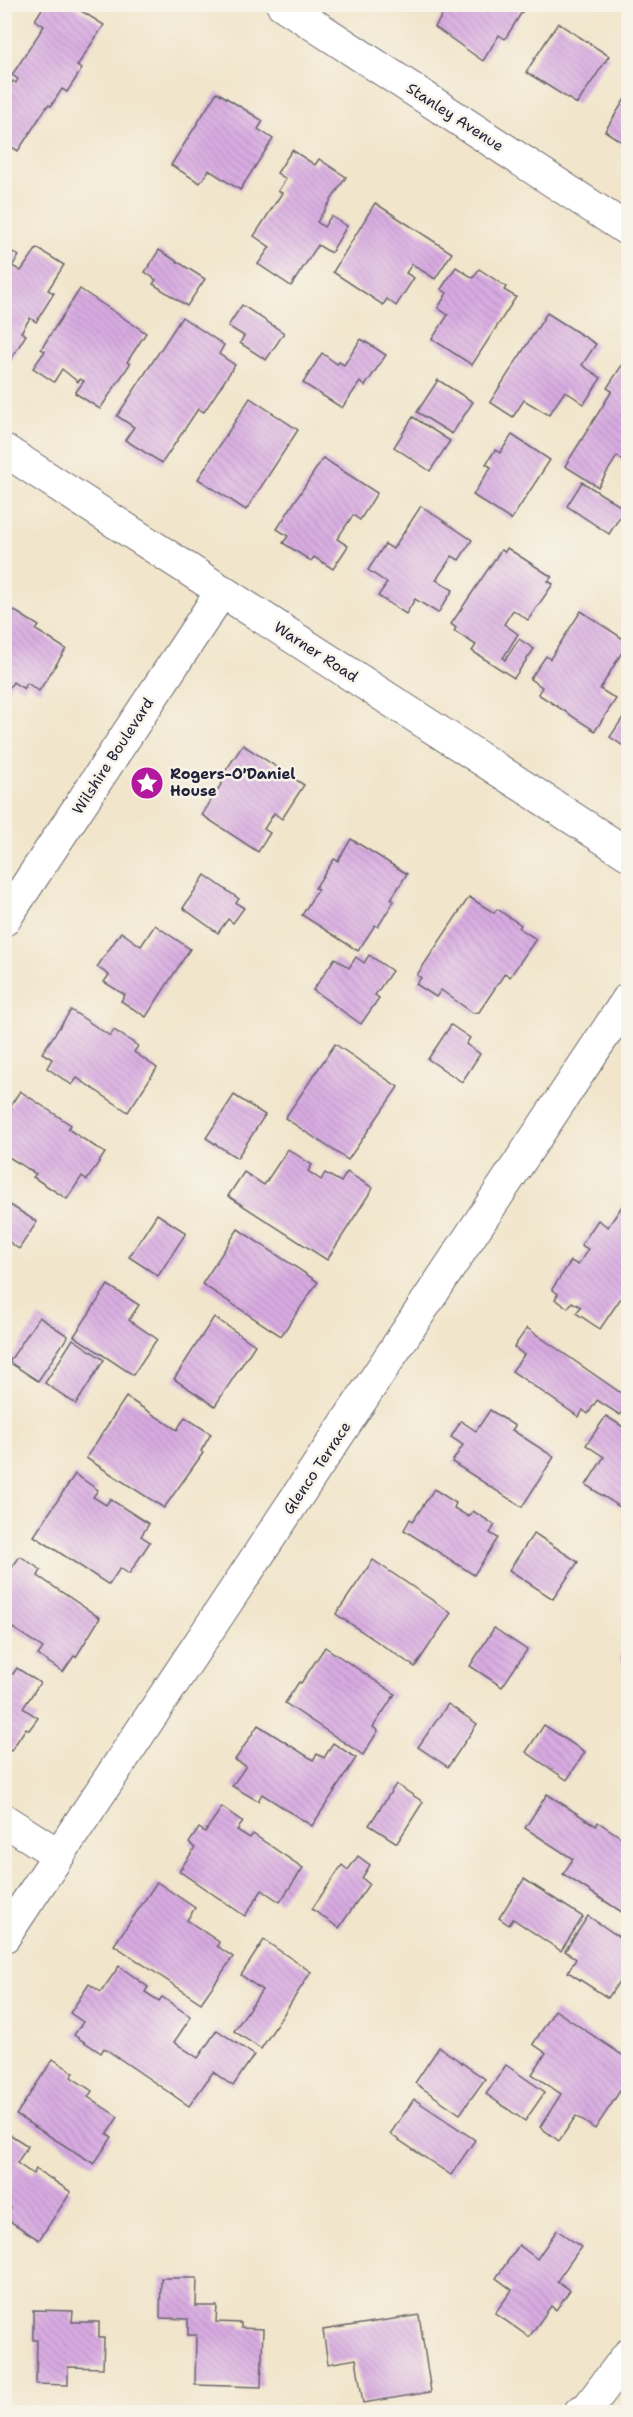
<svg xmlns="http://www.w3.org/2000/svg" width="633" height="2417" viewBox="0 0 633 2417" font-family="'Shantell Sans',sans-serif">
	<defs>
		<pattern id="building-back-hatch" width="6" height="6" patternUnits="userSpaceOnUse" patternTransform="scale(1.5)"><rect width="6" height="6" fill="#d8abe1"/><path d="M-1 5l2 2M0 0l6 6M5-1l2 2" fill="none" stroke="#b993c2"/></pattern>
	</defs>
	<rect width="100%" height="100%" fill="#f7f3e8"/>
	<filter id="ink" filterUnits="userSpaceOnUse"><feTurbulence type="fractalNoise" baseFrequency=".0167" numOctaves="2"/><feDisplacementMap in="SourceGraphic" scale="12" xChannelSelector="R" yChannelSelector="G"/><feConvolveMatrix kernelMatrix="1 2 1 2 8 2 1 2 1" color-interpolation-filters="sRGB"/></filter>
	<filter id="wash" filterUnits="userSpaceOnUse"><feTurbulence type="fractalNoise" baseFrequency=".008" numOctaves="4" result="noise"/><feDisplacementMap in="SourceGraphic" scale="24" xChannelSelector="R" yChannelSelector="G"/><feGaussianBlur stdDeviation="1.35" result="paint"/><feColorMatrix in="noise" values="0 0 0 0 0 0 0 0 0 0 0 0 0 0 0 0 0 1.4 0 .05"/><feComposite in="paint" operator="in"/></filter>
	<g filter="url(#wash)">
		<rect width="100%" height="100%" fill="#f1e5cb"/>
		<g id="blocks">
			<g fill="url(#building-back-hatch)">
				<path d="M45 4H70L104 25 77 66 82 69 67 92 62 89 51 106 48 105 18 151 4 142V94L13 81 16 83 18 79 12 75 44 26 35 20Z"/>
				<path d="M449 4H522L518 10 522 12 505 39 499 35 483 61 435 27Z"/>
				<path d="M558 23 609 56 577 104 526 72Z"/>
				<path d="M217 92 263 121 258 129 273 139 240 190 209 170 200 183 171 165Z"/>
				<path d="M628 94V146L605 131Z"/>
				<path d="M292 150 315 165 319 159 346 177 317 222 324 227 331 216 347 226 331 253 318 245 291 286 258 264 270 247 254 236 282 193 278 191 286 179 277 173Z"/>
				<path d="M375 203 452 253 435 279 412 264 406 273 414 278 396 306 387 299 383 305 333 272Z"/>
				<path d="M4 247 19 256 12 266 21 271 37 248 64 265 48 290 54 293 36 322 30 318 21 332 26 335 8 364 4 362Z"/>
				<path d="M159 250 205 279 187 306 153 284 156 280 145 272Z"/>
				<path d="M456 267 473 278 479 269 506 287 504 290 516 297 472 365 432 339 448 315 438 308 447 293 441 289Z"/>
				<path d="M80 289 146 333 127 362 130 364 100 409 75 393 84 381 80 379 78 382 62 369 54 382 33 368 45 351 41 349Z"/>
				<path d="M242 305 284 333 266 360 240 343 244 336 228 326Z"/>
				<path d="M547 313 596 344 582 365 601 378 584 404 565 391 549 415 524 400 513 417 490 402Z"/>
				<path d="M182 317 224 345 219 354 235 365 204 412 198 409 162 463 125 440 134 427 117 416Z"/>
				<path d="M361 339 386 355 365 386 360 382 342 408 303 383 322 353 337 364 339 362 344 365Z"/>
				<path d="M624 362 628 365V464L617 456 598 487 565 466 612 391 607 388Z"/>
				<path d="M438 380 473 402 452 434 417 412Z"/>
				<path d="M250 398 298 430 246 510 198 479Z"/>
				<path d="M413 417 450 441 430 471 394 447Z"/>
				<path d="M512 435 550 460 511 520 473 495 491 467 486 464 495 450 500 453Z"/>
				<path d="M323 458 377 493 360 520 353 515 337 539 348 546 333 569 314 557 311 561 283 543 288 536 277 529Z"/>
				<path d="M582 482 625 509 609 534 567 506Z"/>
				<path d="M421 506 472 540 459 560 452 556 436 580 453 590 438 613 415 599 406 614 378 596 387 583 368 570 385 544 393 549Z"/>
				<path d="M507 548 552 577 548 581 553 584 528 620 513 610 504 624 518 634 503 658 505 660 519 639 534 649 514 678 472 651 476 645 454 631 456 628 451 624 501 550 505 552Z"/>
				<path d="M10 608 39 626 36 630 66 649 39 691 27 683 24 689 13 682 4 696V617Z"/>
				<path d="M581 611 628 642 600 689 616 699 595 731 538 694 542 687 530 679 546 656 550 659Z"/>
				<path d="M628 710V749L610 737Z"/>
				<path d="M243 745 304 785 282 819 274 813 264 829 270 833 258 852 202 815 225 778 222 776Z"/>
				<path d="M351 839 407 874 391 899 394 901 378 927 375 925 358 951 302 915 318 889 315 888 334 859 338 861Z"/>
				<path d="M205 875 239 899 236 903 244 908 233 923 228 919 218 933 183 908Z"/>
				<path d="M469 897 494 913 497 909 521 925 519 928 536 939 510 977 505 973 479 1012 473 1013 441 990 436 997 416 984 421 978 417 975Z"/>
				<path d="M155 925 190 949 146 1017 121 1001 125 995 104 982 109 975 97 967 121 932 141 946Z"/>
				<path d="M369 955 392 971 375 995 379 998 361 1024 313 990 335 958 349 968 356 957 364 963Z"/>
				<path d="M71 1010 110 1036 114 1030 138 1046 134 1052 157 1068 128 1112 77 1078 72 1085 47 1068 52 1059 42 1053Z"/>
				<path d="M451 1025 470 1038 466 1044 480 1054 462 1082 428 1059Z"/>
				<path d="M335 1044 398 1087 348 1160 285 1118Z"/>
				<path d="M20 1091 71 1125 68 1129 105 1153 87 1180 82 1176 67 1199 33 1177 36 1174 4 1154V1108L8 1103 11 1105Z"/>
				<path d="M234 1095 265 1115 237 1158 206 1138Z"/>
				<path d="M288 1149 312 1165 308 1171 321 1180 325 1173 341 1182 347 1172 373 1188 327 1260 228 1196 244 1172 264 1185Z"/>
				<path d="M627 1199 628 1290 627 1289 600 1329 576 1313 581 1307 572 1302 568 1308 555 1299 558 1294 552 1289 571 1261 578 1265 588 1249 581 1245 598 1220 608 1227Z"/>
				<path d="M4 1201 37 1222 19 1249 6 1240 4 1242Z"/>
				<path d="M157 1214 186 1233 158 1276 129 1257Z"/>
				<path d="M238 1229 318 1282 281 1336 202 1284Z"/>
				<path d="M108 1285 139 1305 129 1320 157 1339 133 1375 74 1336Z"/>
				<path d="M39 1317 68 1336 38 1381 9 1362Z"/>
				<path d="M214 1317 255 1345 215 1406 174 1379Z"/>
				<path d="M527 1328 628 1398V1404L620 1415 597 1400 588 1414 583 1410 579 1417 512 1371 524 1355 514 1347Z"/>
				<path d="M73 1339 104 1360 76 1404 45 1383Z"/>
				<path d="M126 1397 177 1430 185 1417 211 1434 201 1451 203 1453 164 1508 86 1458Z"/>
				<path d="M490 1410 515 1426 512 1430 554 1457 522 1507 452 1462 463 1445 451 1437 461 1421 476 1431Z"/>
				<path d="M606 1416 628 1430V1493L620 1507 586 1485 604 1457 586 1445Z"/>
				<path d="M75 1474 98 1490 93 1497 106 1505 110 1499 149 1524 141 1536 150 1542 129 1574 120 1568 109 1585 34 1536Z"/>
				<path d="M434 1489 456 1503 454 1508 469 1517 473 1511 495 1525 490 1533 498 1538 474 1575 404 1530 410 1519 413 1521Z"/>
				<path d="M628 1516V1529L622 1525Z"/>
				<path d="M534 1533 578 1562 553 1599 509 1570Z"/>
				<path d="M20 1556 41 1570 38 1576 100 1618 76 1657 74 1656 63 1672 38 1655 43 1648 4 1622V1606L8 1601 4 1599V1579Z"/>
				<path d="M373 1560 451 1613 415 1667 336 1614Z"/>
				<path d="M494 1628 527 1650 502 1687 470 1666Z"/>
				<path d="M628 1645V1666L619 1659Z"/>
				<path d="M325 1647 395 1694 373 1727 378 1731 363 1755 285 1703 299 1682 301 1683Z"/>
				<path d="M4 1668 13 1674 17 1668 40 1683 23 1708 38 1718 29 1730 26 1728 11 1751 4 1747Z"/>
				<path d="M448 1704 477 1724 448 1767 418 1747Z"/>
				<path d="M258 1725 313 1760 317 1754 324 1758 333 1743 356 1758 312 1826 262 1794 258 1801 232 1786 246 1766 235 1760Z"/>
				<path d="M544 1725 585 1752 567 1780 526 1752Z"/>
				<path d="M396 1784 423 1802 397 1843 369 1825Z"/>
				<path d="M547 1794 596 1826 598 1822 628 1842V1916L563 1874 573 1859 525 1828Z"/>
				<path d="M222 1807 243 1822 237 1830 250 1838 253 1834 303 1868 280 1902 262 1890 245 1916 179 1871 195 1848 189 1843 199 1828 205 1832Z"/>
				<path d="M358 1856 370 1865 362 1878 369 1884 339 1928 312 1909 342 1865 348 1870Z"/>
				<path d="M524 1879 583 1917 561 1951 513 1919 509 1925 499 1918Z"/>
				<path d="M157 1882 195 1908 187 1920 219 1942 217 1946 233 1957 201 2003 114 1945Z"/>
				<path d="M588 1916 628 1943V1968L608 1998 568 1972 576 1959 565 1951Z"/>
				<path d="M264 1940 311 1972 261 2049 234 2031 262 1990 241 1975Z"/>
				<path d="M119 1966 148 1987 145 1992 159 2001 162 1997 191 2017 174 2042 198 2058 217 2030 254 2055 233 2086 213 2072 189 2106 104 2048 101 2053 74 2035 83 2022 70 2013 89 1984 101 1992Z"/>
				<path d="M555 2010 628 2059V2079L595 2129 576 2116 559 2141 540 2127 561 2094 532 2074 546 2053 533 2044Z"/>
				<path d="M439 2047 485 2079 460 2114 415 2083Z"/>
				<path d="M53 2059 74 2073 71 2077 92 2091 88 2097 118 2117 107 2134 112 2137 94 2164 16 2115Z"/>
				<path d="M506 2065 545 2092 525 2121 486 2094Z"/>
				<path d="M414 2099 475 2140 451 2175 390 2134Z"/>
				<path d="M6 2132 28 2146 17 2163 33 2174 36 2169 71 2192 39 2240 5 2218 11 2208 4 2204Z"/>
				<path d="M557 2230 581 2247 557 2281 570 2290 556 2310 551 2306 529 2337 495 2313 512 2290 496 2278 519 2245 537 2259Z"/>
				<path d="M161 2278H197L196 2306H217L216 2322 241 2323V2328L263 2329 261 2387 195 2385 196 2335H188V2319L160 2318Z"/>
				<path d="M33 2310 73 2311 72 2322H99V2338H104L103 2368 68 2367V2385L36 2384 37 2340H33Z"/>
				<path d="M419 2315 431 2392 363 2403 356 2359 328 2364 323 2330Z"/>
			</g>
		</g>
	</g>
	<g filter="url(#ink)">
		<use href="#blocks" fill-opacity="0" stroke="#6a666d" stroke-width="1.5"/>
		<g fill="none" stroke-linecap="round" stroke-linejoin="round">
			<defs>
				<g id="minor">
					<path d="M282 4 628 230"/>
					<path d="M4 450 628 854"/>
					<path d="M4 920 222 591"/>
					<path d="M4 1820 59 1855"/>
					<path d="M4 1937 628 999"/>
					<path d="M580 2412 588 2408 628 2355"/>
				</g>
			</defs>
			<use href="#minor" stroke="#6a666d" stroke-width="34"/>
			<use href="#minor" stroke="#fff" stroke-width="32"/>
		</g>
	</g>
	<defs>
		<symbol id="sight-disc" viewBox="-11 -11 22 22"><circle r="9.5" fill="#b5179e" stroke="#f7f3e8"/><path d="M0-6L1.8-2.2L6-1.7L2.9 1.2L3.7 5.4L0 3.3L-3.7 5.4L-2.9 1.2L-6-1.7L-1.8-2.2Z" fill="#fff"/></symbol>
	</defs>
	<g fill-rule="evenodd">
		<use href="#sight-disc" x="128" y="764" width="38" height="38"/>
	</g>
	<g text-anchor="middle" stroke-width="5" stroke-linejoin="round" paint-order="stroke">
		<g font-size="15" fill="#22223b" stroke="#f7f3e8">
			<text transform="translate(455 117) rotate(33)" y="5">Stanley Avenue</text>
			<text transform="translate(316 652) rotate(33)" y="5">Warner Road</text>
			<text transform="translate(113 756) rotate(-57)" y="5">Wilshire Boulevard</text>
			<text transform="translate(317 1468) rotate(-56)" y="5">Glenco Terrace</text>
		</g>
		<g font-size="15" font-weight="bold" fill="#22223b" stroke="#f7f3e8" text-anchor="start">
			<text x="170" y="779">Rogers-O'Daniel<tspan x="170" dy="17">House</tspan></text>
		</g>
	</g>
	<rect width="633" height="2417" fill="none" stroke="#f7f3e8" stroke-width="24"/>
</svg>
